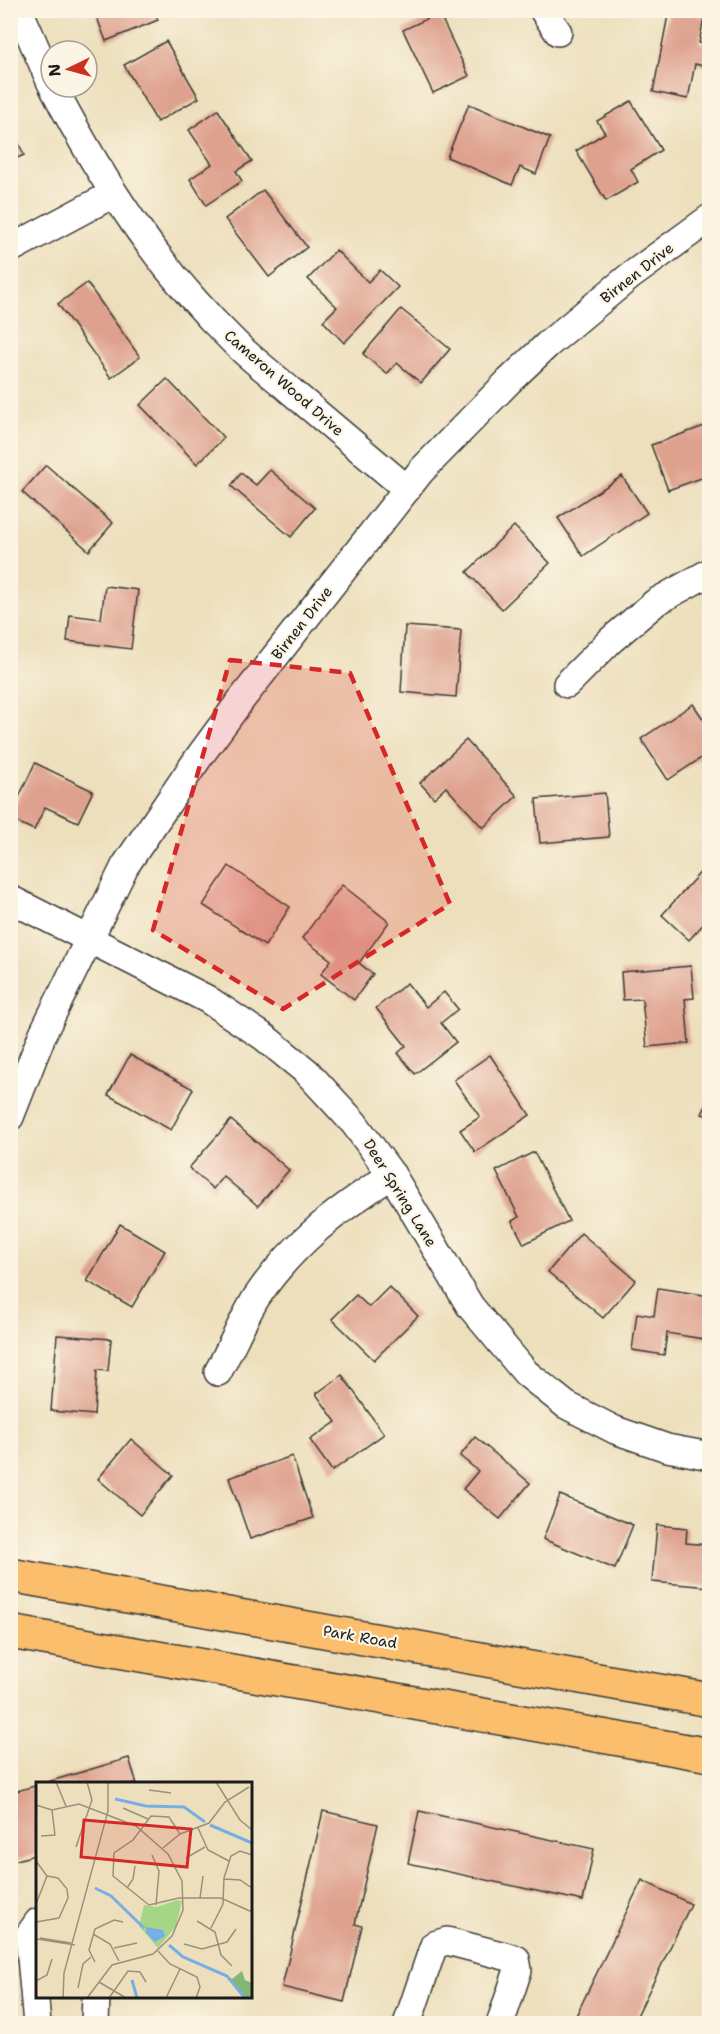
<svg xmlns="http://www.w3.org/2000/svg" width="720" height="2034" viewBox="0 0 720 2034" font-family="'Shantell Sans',sans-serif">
	<rect width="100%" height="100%" fill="#fcf5e5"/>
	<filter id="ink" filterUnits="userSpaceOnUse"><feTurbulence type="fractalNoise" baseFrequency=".0167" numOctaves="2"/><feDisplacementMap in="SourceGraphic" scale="12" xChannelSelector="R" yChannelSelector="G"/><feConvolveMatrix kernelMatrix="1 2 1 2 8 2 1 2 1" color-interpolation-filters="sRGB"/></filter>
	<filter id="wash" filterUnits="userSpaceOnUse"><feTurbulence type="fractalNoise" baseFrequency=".008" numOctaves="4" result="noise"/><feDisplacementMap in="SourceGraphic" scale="24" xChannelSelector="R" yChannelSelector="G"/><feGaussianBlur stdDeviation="1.35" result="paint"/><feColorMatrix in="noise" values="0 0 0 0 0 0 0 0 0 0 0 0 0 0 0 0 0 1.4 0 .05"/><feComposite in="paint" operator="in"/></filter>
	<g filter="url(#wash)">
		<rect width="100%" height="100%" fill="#eddfbc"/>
		<g id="blocks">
			<g fill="#dea18e">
				<path d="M94 10H154L158 20 106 41Z"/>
				<path d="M669 10 704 17 699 43 710 46V55L707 67 695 64 688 99 653 92Z"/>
				<path d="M439 13 469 76 433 93 403 30Z"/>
				<path d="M166 41 199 98 157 122 124 65Z"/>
				<path d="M631 101 661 150 631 169 638 182 606 201 576 151 605 133 597 121Z"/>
				<path d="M469 104 550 138 536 174 520 167 512 185 447 157Z"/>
				<path d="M218 110 252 161 236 171 242 181 206 205 190 179 212 164 189 130Z"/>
				<path d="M10 124 24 155 10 161Z"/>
				<path d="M263 190 307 247 269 277 225 219Z"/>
				<path d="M336 250 368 282 380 270 398 287 344 343 323 321 337 307 308 279Z"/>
				<path d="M87 283 140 357 111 378 58 304Z"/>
				<path d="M401 309 450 349 421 383 397 363 387 374 363 354Z"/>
				<path d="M167 379 224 438 197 464 140 405Z"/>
				<path d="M710 424V475L668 490 651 445Z"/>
				<path d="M46 465 113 523 89 551 22 492Z"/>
				<path d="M270 470 315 508 291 537 231 486 241 473 256 485Z"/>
				<path d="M622 476 647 513 583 556 558 518Z"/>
				<path d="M514 526 550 563 502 609 467 572Z"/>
				<path d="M105 586 138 590 131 649 67 641 70 615 101 619Z"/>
				<path d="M405 626 461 630 456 697 401 692Z"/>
				<path d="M693 704 710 729V752L668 780 641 739Z"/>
				<path d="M466 740 517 796 483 828 446 787 434 798 420 783Z"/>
				<path d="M35 763 93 791 78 822 45 807 34 830 10 819V816Z"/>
				<path d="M605 793 609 837 540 843 536 799Z"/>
				<path d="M229 866 290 907 265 946 203 905Z"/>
				<path d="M704 868 710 873V917L689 940 662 915Z"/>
				<path d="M342 885 389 922 359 963 373 974 354 1000 321 974 331 960 302 938Z"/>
				<path d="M691 966 694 998 685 999 689 1043 647 1047 642 999 623 1000 621 972Z"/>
				<path d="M407 983 426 1007 444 992 458 1009 441 1023 456 1042 415 1074 398 1053 406 1046 376 1008Z"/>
				<path d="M130 1055 193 1089 171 1130 108 1095Z"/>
				<path d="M490 1055 530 1115 475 1152 460 1130 480 1117 454 1080Z"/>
				<path d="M710 1097V1117L702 1114Z"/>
				<path d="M231 1120 289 1170 258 1206 223 1176 213 1189 189 1168Z"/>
				<path d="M534 1152 569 1221 524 1244 512 1221 519 1217 496 1171Z"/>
				<path d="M120 1224 165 1251 132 1307 87 1281Z"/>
				<path d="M581 1233 636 1280 603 1318 548 1272Z"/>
				<path d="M389 1287 418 1316 374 1360 332 1319 356 1295 369 1307Z"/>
				<path d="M658 1288 710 1296V1340L667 1333 664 1355 632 1350 637 1313 654 1316Z"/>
				<path d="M57 1335 111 1339 108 1371 97 1370 94 1415 51 1411Z"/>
				<path d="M342 1375 384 1434 332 1471 310 1440 336 1422 316 1394Z"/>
				<path d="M475 1437 530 1483 500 1519 463 1489 478 1471 460 1456Z"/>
				<path d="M131 1439 173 1475 140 1515 98 1479Z"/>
				<path d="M292 1456 313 1518 250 1539 229 1478Z"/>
				<path d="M560 1495 633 1525 615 1569 543 1539Z"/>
				<path d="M657 1525 687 1528 686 1543 710 1545V1587L652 1582Z"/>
				<path d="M129 1758 137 1784H44V1783Z"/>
				<path d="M38 1785V1854L10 1862V1793Z"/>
				<path d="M323 1811 378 1824 355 1924 362 1926 344 2002 282 1987Z"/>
				<path d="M419 1811 594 1849 583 1901 408 1863Z"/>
				<path d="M642 1880 691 1904 633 2024H572Z"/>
			</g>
		</g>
	</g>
	<g filter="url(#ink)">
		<use href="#blocks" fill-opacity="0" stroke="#3b3934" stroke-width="1.5"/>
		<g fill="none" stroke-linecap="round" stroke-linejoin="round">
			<defs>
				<g id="minor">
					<path d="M19 10 51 83"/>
					<path d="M543 10 558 32"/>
					<path d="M53 87C102 181 157 267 234 342 252 360 273 375 292 392 330 424 369 457 407 489"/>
					<path d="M10 249 113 194"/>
					<path d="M567 684 611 640 656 602 710 572"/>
					<path d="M10 899 207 999 264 1037 307 1072 354 1123 392 1175 470 1306 526 1373 566 1405 615 1430 667 1448 710 1456"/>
					<path d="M10 1117 43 1033 125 866 199 757 241 700 421 471 509 381 547 345 629 277 710 218"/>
					<path d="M218 1372C231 1348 242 1321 256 1298 292 1244 338 1209 392 1175"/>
					<path d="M37 2024 29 1935 38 1922"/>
					<path d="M95 2024 96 1996"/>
					<path d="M407 2024 434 1945 447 1941 516 1959 518 1970 500 2024"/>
				</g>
				<g id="major">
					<path d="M10 1575 710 1700"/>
					<path d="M10 1632 710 1755"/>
				</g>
			</defs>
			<use href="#minor" stroke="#3b3934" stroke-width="30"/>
			<use href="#major" stroke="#3b3934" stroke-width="36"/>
			<use href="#minor" stroke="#fff" stroke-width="27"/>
			<use href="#major" stroke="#fabe6d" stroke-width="33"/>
		</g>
	</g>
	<path fill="#d62828" fill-opacity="0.2" stroke="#d62828" stroke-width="4.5" stroke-dasharray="12 8" stroke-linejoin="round" d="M230 660 350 673 450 904 283 1009 153 930Z"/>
	<g text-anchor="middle" stroke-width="4.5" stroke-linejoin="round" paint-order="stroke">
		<g font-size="15" fill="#1c1c1c" stroke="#fcf5e5">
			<text transform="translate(637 273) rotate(-38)" y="5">Birnen Drive</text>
			<text transform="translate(284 383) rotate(41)" y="5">Cameron Wood Drive</text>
			<text transform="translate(302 623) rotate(-52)" y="5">Birnen Drive</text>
			<text transform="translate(400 1193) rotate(58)" y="5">Deer Spring Lane</text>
			<text transform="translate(360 1637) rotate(10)" y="5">Park Road</text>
		</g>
	</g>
	<g transform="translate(36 1782)">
		<rect width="216" height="216" fill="#eddfbc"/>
		<path d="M141 118 146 119 140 144 122 166 103 144 108 123 121 125Z" fill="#a4d686"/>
		<path d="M206 189 209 198 216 201V216H207L191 194 196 197Z" fill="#83b773"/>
		<path d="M110 145 127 148 129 154 119 160 110 151Z" fill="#77aee5"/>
		<path fill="none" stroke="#77aee5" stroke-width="3" d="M79 17 110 24 148 25 169 40M174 43 216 61M59 106 75 114 108 146M133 163 147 175 191 194 209 216M96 198 101 216"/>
		<path fill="none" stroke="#99917c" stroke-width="1.5" d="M20 0 30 24M180 0 204 38 216 48M113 8 135 11M0 23 16 28 43 22 100 44 132 72 146 99 147 128 136 154 117 172 76 183 51 216M87 26 112 37M162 46 172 68 193 79M144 52 133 35 115 34 97 58 78 71 77 94 113 123 143 116H185L216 130M5 54 19 53 16 28M40 65 56 18 51 0M127 66 144 52 173 41 189 20 213 5M116 73 123 89 120 123M150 76 169 65M0 79 11 94 0 122M188 97 204 98 216 106M91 106 97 97 99 84M164 116 167 94M161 139 179 150 185 173 196 184M0 140 23 136 32 116 31 107 22 96 11 94M175 146 187 122 188 96 195 74 204 69 216 73M57 152 74 162 83 179M4 156 35 161M1 157 39 163M148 162 166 167 191 160 200 147M78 166 101 161M122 169 134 182 161 195 164 205 160 216M59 180 53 168 59 147 78 138 87 140M0 199 11 193 16 177M63 200 90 216M42 206 47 182 55 175M27 216 28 191 72 29V0M73 216 92 189 104 190 110 200M130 216 144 187"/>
		<path fill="#d62828" fill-opacity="0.15" stroke="#d62828" stroke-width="3" d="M48 38 155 47 151 85 45 75Z"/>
		<rect width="216" height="216" fill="none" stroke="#1c1c1c" stroke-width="3"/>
	</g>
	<rect width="720" height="2034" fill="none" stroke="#fcf5e5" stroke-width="36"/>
	<g transform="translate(69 69) rotate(265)"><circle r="28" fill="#fcf5e5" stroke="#a29e95" stroke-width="1.5"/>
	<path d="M0-4.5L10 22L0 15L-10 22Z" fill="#c8321e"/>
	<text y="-9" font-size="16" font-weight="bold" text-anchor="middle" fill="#1c1c1c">N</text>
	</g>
</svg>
